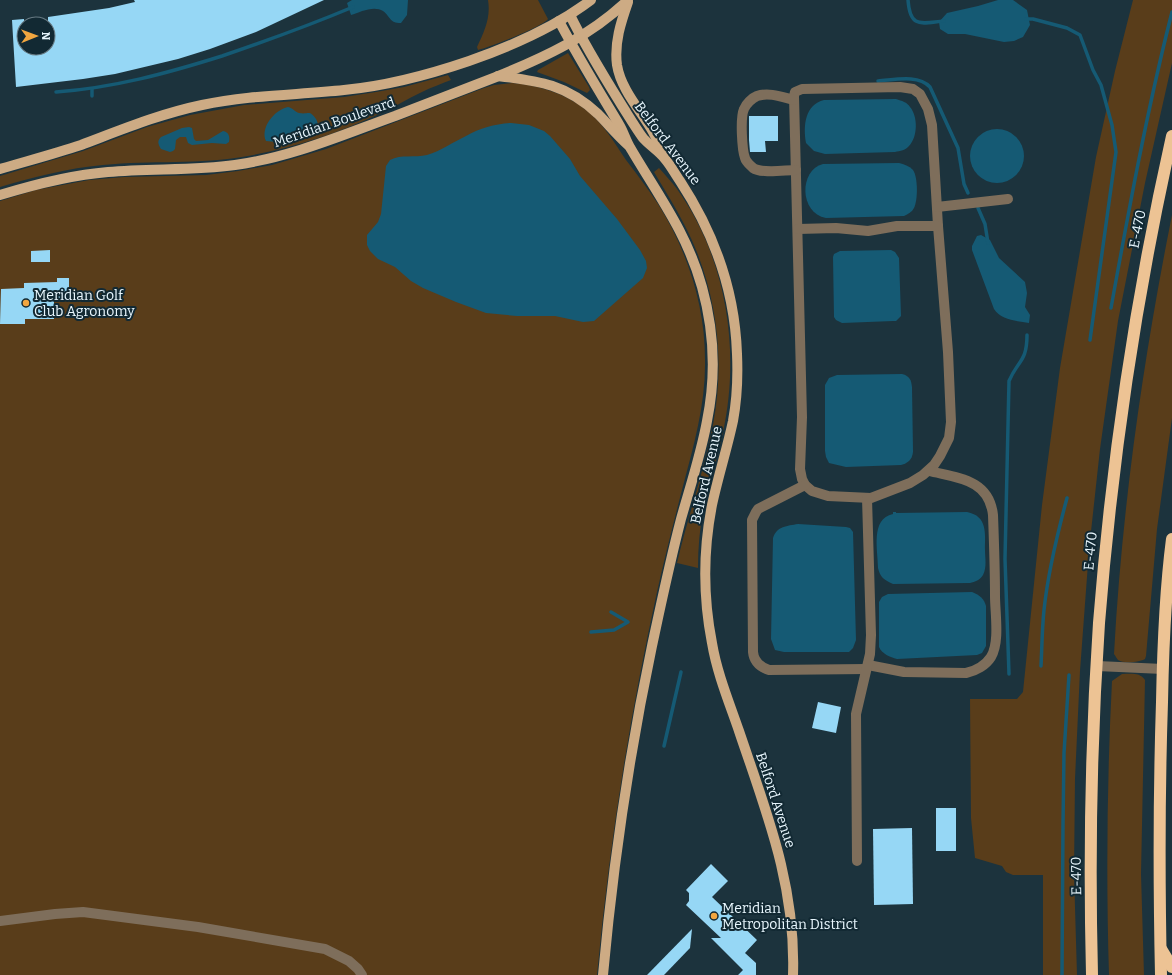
<svg xmlns="http://www.w3.org/2000/svg" width="1172" height="975" viewBox="0 0 1172 975" font-family="Bitter,serif">
	<rect width="100%" height="100%" fill="#1c333d"/>
	<g fill="#593d1a">
		<path d="M488 0H538L548 19C542 27 490 47 478 50L477 47C484 32 491 18 488 0Z"/>
		<path d="M1133 0H1172V63L1145 183 1118 321 1100 449 1089 550 1080 671 1075 779 1074 873 1077 975H1043V875H1013L1006 872 1002 866 975 858 971 818 970 699H1017L1023 692 1042 505 1060 368 1096 157 1115 71Z"/>
		<path d="M568 53 589 87 590 90 587 93 564 82 537 72 538 70Z"/>
		<path d="M448 75 451 80C441 84 432 87 422 92 407 99 393 108 377 115 336 134 292 148 248 156 199 165 152 160 103 165 68 168 34 177 0 187V176L83 151 147 127 190 115 244 105 344 97 376 92 404 87Z"/>
		<path d="M512 83C538 85 565 93 586 110 603 123 614 142 626 160 637 174 648 189 658 204 687 250 705 305 705 359 706 403 694 444 683 486 674 521 665 556 657 592 629 719 609 846 597 975H0V201L36 190 89 180 124 177 206 175 238 171 272 165 326 149 484 88 494 85Z"/>
		<path d="M659 168C665 175 671 181 677 189 726 257 741 350 723 432 718 455 710 478 705 502 700 524 698 546 698 568L677 563C688 516 704 471 713 425 726 357 716 285 684 224 675 206 664 189 654 172Z"/>
		<path d="M1172 215V418L1157 529 1146 656 1145 659C1140 662 1124 664 1118 660 1117 659 1115 655 1114 654 1122 507 1143 360 1172 215Z"/>
		<path d="M1122 674C1130 674 1140 672 1145 680L1141 874 1144 975H1109C1106 877 1107 779 1112 681Z"/>
	</g>
	<g fill="#155a74">
		<path d="M352 0H408L407 15 401 23C389 23 391 17 383 11 374 5 360 12 351 15L347 3Z"/>
		<path d="M998 0H1013L1027 10 1030 25 1023 37 1014 41 1004 42 965 34H948L940 29 939 22 947 13 978 6Z"/>
		<path d="M896 99C902 101 907 102 910 107 918 116 918 137 909 146 906 150 900 151 895 152L825 154 814 151 806 143C803 125 805 105 824 100Z"/>
		<path d="M288 107C293 108 295 112 299 113 309 115 309 109 316 119 318 123 318 124 317 128L310 133 292 132 277 142 266 141C260 128 274 110 288 107Z"/>
		<path d="M511 123 529 125 544 131 550 136 570 159 580 176 617 219 640 250 646 261 647 268 643 278 594 321 583 322 555 316H517L486 313 456 302 423 288 411 281 395 267 378 259 370 251 367 245V235L378 222 381 214 386 166 390 160C401 154 415 158 427 155 441 151 453 142 466 136 480 128 495 124 511 123Z"/>
		<path d="M189 127 192 128 194 139 196 141 208 140 223 131C229 132 230 137 229 142L226 144 212 143 192 145 188 143 186 137H180L176 140 175 149 173 151 170 152 161 149C158 144 157 141 161 137L182 128Z"/>
		<circle cx="997" cy="156" r="27"/>
		<path d="M899 163C904 164 909 166 913 170 918 177 918 200 914 208 912 212 908 214 904 216L826 218C799 213 799 170 823 164Z"/>
		<path d="M981 235 990 240 999 258 1025 282 1027 293 1025 307 1030 315 1029 323C1017 321 1001 320 994 309L972 250V246L977 236Z"/>
		<path d="M891 250 895 252 899 258 901 316 896 321H893L842 323 836 320 834 317 833 257 834 254 840 251Z"/>
		<path d="M902 374C910 376 911 380 912 387L913 452C912 460 908 463 901 465L846 467 829 463 826 457 825 451V385L829 378 837 375Z"/>
		<path d="M893 512H896V513L967 512C988 516 985 534 985 550 985 558 987 567 983 575 980 580 975 582 970 583L893 584C884 580 880 577 878 568 878 550 870 519 893 514Z"/>
		<path d="M798 524 846 527 850 528 853 532 856 640 853 648 849 652H784L775 650 771 639 773 538C777 526 787 526 798 524Z"/>
		<path d="M972 592C980 595 984 599 986 606V646L982 653 977 655 897 659C890 657 882 654 879 647V602L882 597 888 594Z"/>
	</g>
	<g fill="none" stroke-linecap="round" stroke-linejoin="round">
		<g stroke="#155a74" stroke-width="3.5">
			<path d="M908 0C910 29 921 23 944 21"/>
			<path d="M1026 19H1033L1067 28 1080 35 1093 70 1101 85 1112 125 1116 152 1090 340"/>
			<path d="M878 81C894 80 918 74 930 87L958 148 964 184 968 193"/>
			<path d="M92 89V96"/>
			<path d="M56 92C113 88 168 73 222 56 266 41 310 25 353 7"/>
			<path d="M978 208 985 224 988 243"/>
			<path d="M1111 308C1129 209 1147 110 1172 12"/>
			<path d="M591 632 614 630 628 622 611 612"/>
			<path d="M1041 666C1042 647 1042 629 1044 610 1048 572 1057 535 1067 498"/>
			<path d="M1009 674 1005 559 1009 381C1018 360 1027 362 1027 335"/>
			<path d="M664 746 681 672"/>
			<path d="M1062 975 1063 824 1064 753 1069 675"/>
		</g>
	</g>
	<g fill="#96d7f5">
		<path d="M134 0H324L256 32 210 49 178 59 115 74 83 79 16 87 12 20 24 19V48H48V17L109 8 135 2Z"/>
		<path d="M749 116H778V141H765L766 152H750L749 140Z"/>
		<path d="M50 250V262H31V251Z"/>
		<path d="M57 278H69V300L54 301V319H25V324H0L1 289 24 288V283L57 282Z"/>
		<path d="M818 702 841 707 836 733 812 728Z"/>
		<rect x="936" y="808" width="20" height="43"/>
		<path d="M912 828 913 904 874 905 873 829Z"/>
		<path d="M711 864 728 881 712 897 757 940 745 953 756 963V975H738L743 970 711 938H721L686 905 689 901V893L686 890Z"/>
		<path d="M692 929 690 948 664 975H647Z"/>
	</g>
	<g fill="none" stroke-linecap="round" stroke-linejoin="round">
		<g stroke="#7e6e5b" stroke-width="10">
			<path d="M900 87 913 89 920 94 928 109 932 125 938 226 948 352 951 422 949 438 940 456 934 465 923 475 910 483 871 498 828 496 812 491 805 485 802 479 800 469 802 417 794 96 795 92 802 89Z"/>
			<path d="M794 100C782 97 769 92 757 96 752 98 746 104 744 109 740 118 742 150 745 158 746 162 750 165 753 168 762 174 785 170 796 170"/>
			<path d="M937 207 1008 199"/>
			<path d="M798 229 836 228 868 231 897 226H938"/>
			<path d="M805 485 758 509 756 512 752 520 753 652C754 662 760 667 769 670L866 669"/>
			<path d="M868 665 904 672 966 673C976 671 986 665 991 657 1000 642 995 613 995 596 995 569 994 542 993 515 989 479 958 478 929 471"/>
			<path d="M1097 666 1163 669"/>
			<path d="M857 861 856 714 870 654 871 635 867 498"/>
			<path d="M0 921 55 914 83 912 198 927 325 949 349 961 358 969 362 975"/>
		</g>
		<g stroke="#cdab84" stroke-width="10">
			<path d="M628 2C621 22 614 43 617 65 621 90 641 111 653 132 657 139 660 147 663 155"/>
			<path d="M570 15C585 46 603 75 621 104 628 115 635 127 643 138 650 146 659 151 665 159 671 166 675 174 680 181 714 233 735 292 737 354 738 376 737 399 733 421 727 449 718 477 712 505 703 551 703 597 712 643 717 673 729 702 739 731 767 814 796 886 793 975"/>
			<path d="M559 21C578 57 599 91 620 126 624 133 626 141 631 149 658 195 687 233 702 287 714 330 716 377 707 421 701 454 690 487 681 519 670 561 661 604 652 646 629 755 613 865 603 975"/>
			<path d="M498 76C539 81 566 84 598 114 608 124 617 135 628 145"/>
			<path d="M0 169C27 161 54 154 81 145 121 130 159 114 202 105 249 95 297 95 344 90 387 86 428 75 469 61 512 46 554 28 591 0"/>
			<path d="M0 195C36 184 71 175 108 172 151 168 193 171 235 165 292 157 342 135 395 116 429 103 462 90 496 77 545 57 589 37 628 0"/>
		</g>
		<g stroke="#edc394" stroke-width="12">
			<path d="M1161 949 1172 967"/>
			<path d="M1092 975C1089 857 1091 740 1099 623 1112 459 1136 296 1172 136"/>
			<path d="M1161 975C1159 884 1159 793 1162 702 1163 648 1165 593 1172 539"/>
		</g>
	</g>
	<g fill="#f1a640" stroke="#122933" stroke-width="1.5">
		<circle cx="26" cy="303" r="4"/>
		<circle cx="714" cy="916" r="4"/>
	</g>
	<g text-anchor="middle" stroke-width="4" stroke-linejoin="round" paint-order="stroke">
		<g font-size="14" fill="#e9f7fe" stroke="#122933">
			<text transform="translate(334 122) rotate(-19)" y="5">Meridian Boulevard</text>
			<text transform="translate(668 143) rotate(53)" y="5">Belford Avenue</text>
			<text transform="translate(1137 229) rotate(-79)" y="5">E-470</text>
			<text transform="translate(706 475) rotate(-77)" y="5">Belford Avenue</text>
			<text transform="translate(1090 551) rotate(-85)" y="5">E-470</text>
			<text transform="translate(776 800) rotate(72)" y="5">Belford Avenue</text>
			<text transform="translate(1076 876) rotate(-91)" y="5">E-470</text>
		</g>
		<g font-size="14" fill="#e9f7fe" stroke="#122933" text-anchor="start">
			<text x="34" y="300">Meridian Golf<tspan x="34" dy="16">Club Agronomy</tspan></text>
			<text x="722" y="913">Meridian<tspan x="722" dy="16">Metropolitan District</tspan></text>
		</g>
	</g>
	<g transform="translate(36 36) rotate(89)"><circle r="19" fill="#122933" stroke="#687b84"/>
	<path d="M0-3L7 15L0 10L-7 15Z" fill="#f1a640"/>
	<text y="-6" font-size="11" font-weight="bold" text-anchor="middle" fill="#e9f7fe">N</text>
	</g>
</svg>
